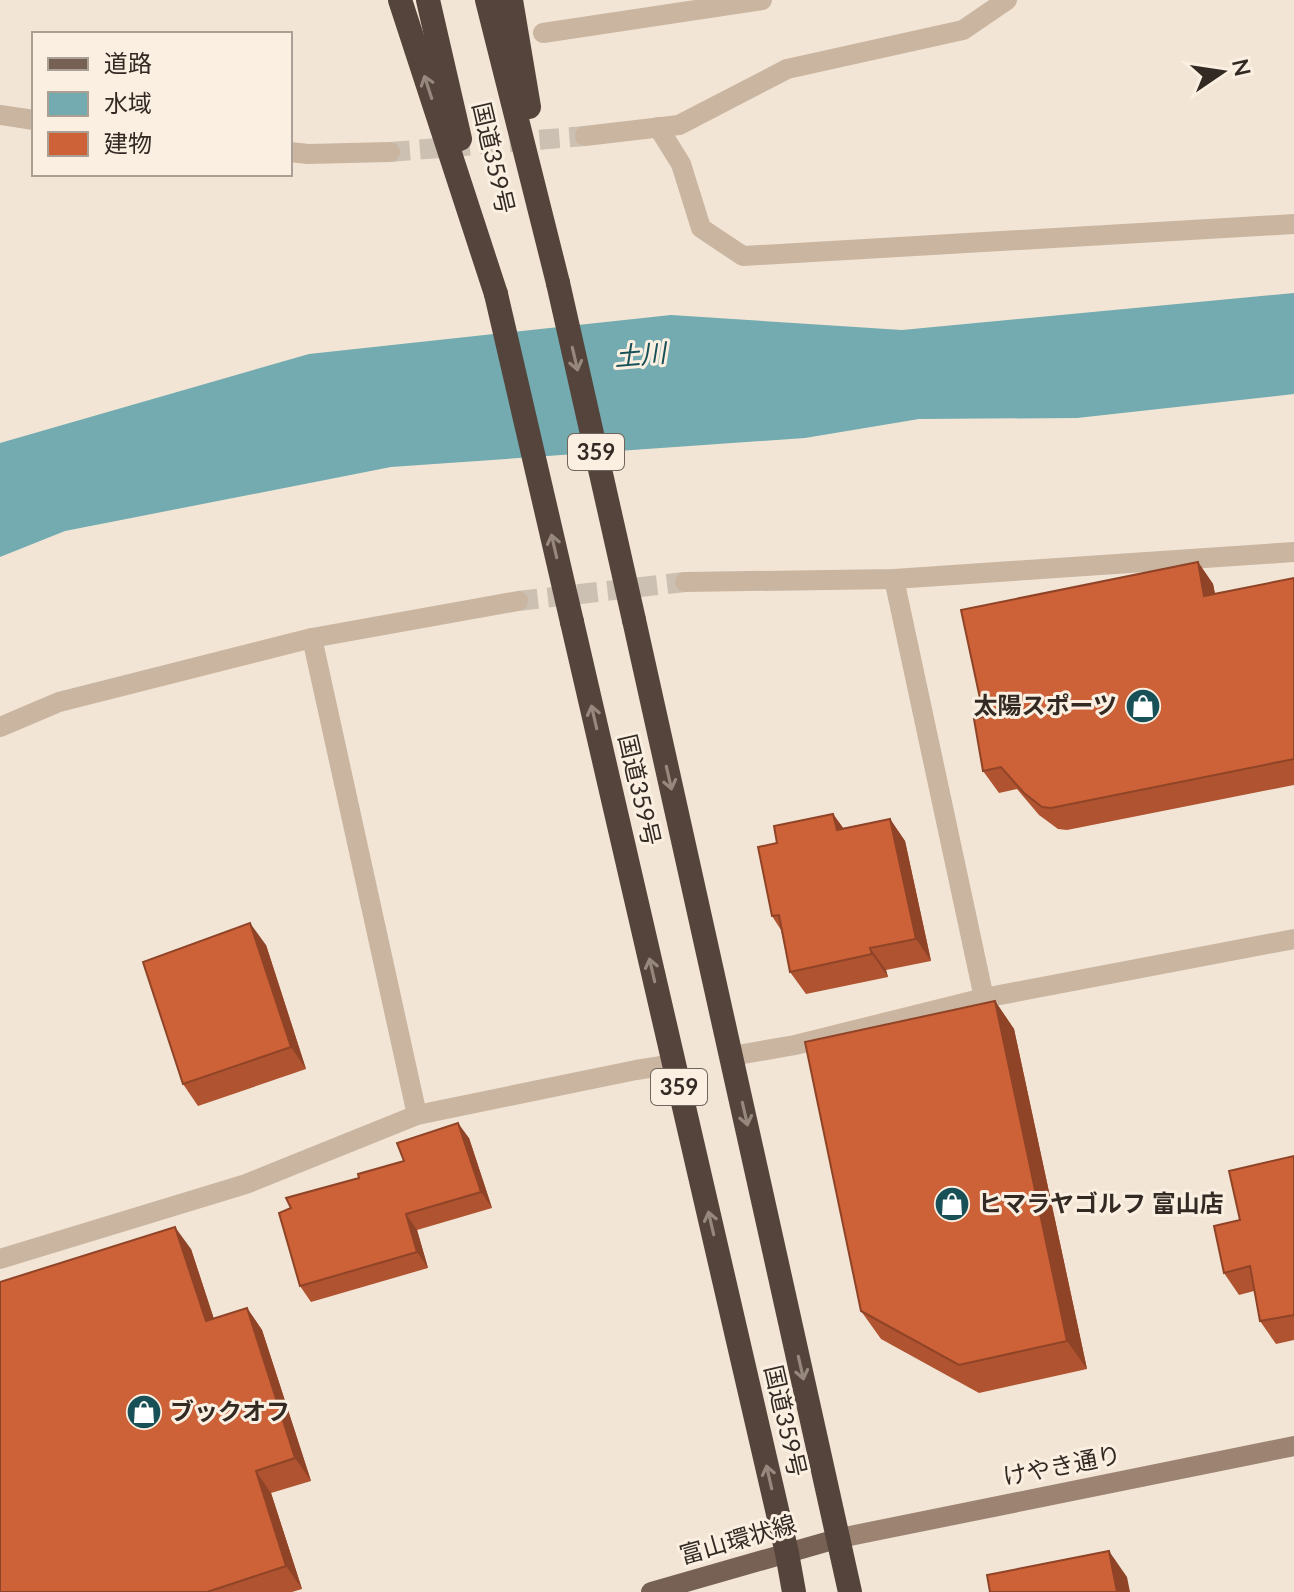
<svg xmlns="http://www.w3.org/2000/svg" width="1294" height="1592" viewBox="0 0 1294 1592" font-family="Lato,'Noto Sans JP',sans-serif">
	<rect width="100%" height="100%" fill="#f2e5d5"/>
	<path fill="#73abb0" d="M1294 293V394L1077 418 919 419 805 438 391 467 65 531 0 557V443L309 354 671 315 902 330Z"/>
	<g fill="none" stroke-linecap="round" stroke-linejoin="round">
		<g stroke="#ccc0b2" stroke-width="20" stroke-dasharray="20 10" stroke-linecap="butt">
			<path d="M390 152 585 136"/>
			<path d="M518 601 685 582"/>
		</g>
		<g stroke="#cab5a1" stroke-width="20">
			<path d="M543 33 762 0"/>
			<path d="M0 115 34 120"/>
			<path d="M658 127 681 164 701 228 743 256 1294 224"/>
			<path d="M585 136 679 125 787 69 963 30 1007 0"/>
			<path d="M290 152 308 154 390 152"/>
			<path d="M894 579 984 998"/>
			<path d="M685 582 894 579 1294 552"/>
			<path d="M312 638 417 1115"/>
			<path d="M0 727 59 702 312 638 518 601"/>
			<path d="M732 1056 795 1045 984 998 1294 939"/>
			<path d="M0 1259 246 1184 417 1115 636 1070 674 1064"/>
		</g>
		<path stroke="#9d8472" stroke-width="20" d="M840 1538 1294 1446"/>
		<path stroke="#776154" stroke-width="20" d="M651 1592 840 1538"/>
		<g stroke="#55443b" stroke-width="24">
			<path d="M400 0 496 294"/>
			<path d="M428 0 460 139"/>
			<path d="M487 0 558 283"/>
			<path d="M511 0 529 107"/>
			<path d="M634 620 850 1592"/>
			<path d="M572 622 787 1553 794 1592"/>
		</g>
		<g stroke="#55443b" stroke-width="24">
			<path d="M558 283 634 620"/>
			<path d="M496 294 572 622"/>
		</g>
	</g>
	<g fill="#b05330">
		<path d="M1198 562 1213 584 1215 594 1294 578V785L1067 830 1058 829 1039 815 1017 789 999 793 983 771 984 717Z"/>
		<path d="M833 814 843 828 890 819 905 841 931 961 886 970 888 977 806 994 790 972 781 930 772 916 777 843Z"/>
		<path d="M266 945 306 1069 198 1106 183 1084Z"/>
		<path d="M995 1001 1014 1029 1087 1369 979 1393 881 1339 861 1311Z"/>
		<path d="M469 1138 492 1208 417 1230 428 1268 311 1302 300 1286 359 1178Z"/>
		<path d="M1294 1156V1340L1276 1344 1260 1321 1254 1291 1239 1295 1224 1273 1240 1220Z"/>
		<path d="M191 1249 214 1319 247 1308 262 1330 311 1481 271 1493 302 1589 292 1592H0Z"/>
	</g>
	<g fill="#904427">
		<path d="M1198 562 1213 584 1220 618 1204 596Z"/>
		<path d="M833 814 849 836 837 830Z"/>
		<path d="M890 819 905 841 931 961 916 939Z"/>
		<path d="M250 923 266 945 306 1069 291 1047Z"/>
		<path d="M870 948 886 970 888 977 872 954Z"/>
		<path d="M995 1001 1014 1029 1087 1369 1067 1341Z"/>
		<path d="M458 1123 469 1138 492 1208 481 1192Z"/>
		<path d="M406 1214 417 1230 428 1268 417 1252Z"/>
		<path d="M175 1227 191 1249 222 1344 206 1321Z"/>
		<path d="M247 1308 262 1330 311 1481 295 1458Z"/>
		<path d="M256 1471 271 1493 302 1589 286 1566Z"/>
		<path d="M1109 1551 1127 1577 1130 1592H1117Z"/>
	</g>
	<g fill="#cd6138" stroke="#904427" stroke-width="2">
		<path d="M1198 562 1204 596 1294 578V759L1051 808 1042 807 1024 793 1001 767 983 771 974 719 984 717 961 610Z"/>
		<path d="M833 814 837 830 890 819 916 939 870 948 872 954 790 972 779 915 772 916 758 847 777 843 774 826Z"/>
		<path d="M250 923 291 1047 183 1084 143 962Z"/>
		<path d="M995 1001 1067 1341 959 1365 861 1311 805 1042Z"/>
		<path d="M458 1123 481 1192 406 1214 417 1252 300 1286 279 1213 291 1208 286 1198 359 1178 358 1174 404 1161 397 1143Z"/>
		<path d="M1294 1156V1315L1260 1321 1250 1266 1224 1273 1214 1226 1240 1220 1229 1171Z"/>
		<path d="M175 1227 206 1321 247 1308 295 1458 256 1471 286 1566 207 1592H0V1282Z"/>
		<path d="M1109 1551 1117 1592H990L987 1575Z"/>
	</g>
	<defs><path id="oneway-shaft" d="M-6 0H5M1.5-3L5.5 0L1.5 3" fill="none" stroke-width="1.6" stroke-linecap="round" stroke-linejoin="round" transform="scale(2)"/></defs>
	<g stroke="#97887d">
		<use href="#oneway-shaft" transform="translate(428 87) rotate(-108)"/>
		<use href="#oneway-shaft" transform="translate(575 359) rotate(77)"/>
		<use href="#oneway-shaft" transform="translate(554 546) rotate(-103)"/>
		<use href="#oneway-shaft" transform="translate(594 717) rotate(-103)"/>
		<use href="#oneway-shaft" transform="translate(669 778) rotate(77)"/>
		<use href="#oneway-shaft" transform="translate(652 970) rotate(-103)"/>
		<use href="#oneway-shaft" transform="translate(745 1114) rotate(77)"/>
		<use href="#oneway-shaft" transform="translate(711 1223) rotate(-103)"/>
		<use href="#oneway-shaft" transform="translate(801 1368) rotate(77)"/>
		<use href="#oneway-shaft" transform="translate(769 1477) rotate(-103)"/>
	</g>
	<defs>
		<symbol id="shop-disc" viewBox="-11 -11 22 22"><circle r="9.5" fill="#185057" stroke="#faefe1"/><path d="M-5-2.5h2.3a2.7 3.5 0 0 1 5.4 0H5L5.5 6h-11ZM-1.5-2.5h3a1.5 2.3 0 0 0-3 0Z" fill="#fff"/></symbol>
	</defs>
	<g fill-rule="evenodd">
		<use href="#shop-disc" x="1123" y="686" width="40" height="40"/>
		<use href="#shop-disc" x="932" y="1184" width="40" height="40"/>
		<use href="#shop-disc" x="124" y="1392" width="40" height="40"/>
	</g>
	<g text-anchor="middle" stroke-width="6" stroke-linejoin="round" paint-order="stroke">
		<g fill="#faefe1" stroke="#6f655d" stroke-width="2">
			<rect x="568" y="434" width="56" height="36" rx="6"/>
			<rect x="651" y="1069" width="56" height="36" rx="6"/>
		</g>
		<g font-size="22" font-weight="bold" fill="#342a24">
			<text x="596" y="460">359</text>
			<text x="679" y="1095">359</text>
		</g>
		<g font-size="24" fill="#342a24" stroke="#faefe1">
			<text transform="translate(493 158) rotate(77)" y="8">国道359号</text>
			<text transform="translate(639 790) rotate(77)" y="8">国道359号</text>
			<text transform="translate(785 1421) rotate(77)" y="8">国道359号</text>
			<text transform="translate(1062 1466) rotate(-11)" y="8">けやき通り</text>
			<text transform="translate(738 1540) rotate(-16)" y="8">富山環状線</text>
		</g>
		<g font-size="24" font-weight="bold" fill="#342a24" stroke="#faefe1" text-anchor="start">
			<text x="1117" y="714" text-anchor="end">太陽スポーツ</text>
			<text x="978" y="1212">ヒマラヤゴルフ 富山店</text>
			<text x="170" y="1420">ブックオフ</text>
		</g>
		<g font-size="26" font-style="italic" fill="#185057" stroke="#faefe1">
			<text transform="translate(640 355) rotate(-5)" y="9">土川</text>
		</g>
	</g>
	<rect x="32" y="32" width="260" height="144" fill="#faefe1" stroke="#aba095" stroke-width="2"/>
	<rect x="48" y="58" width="40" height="12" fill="#776154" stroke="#aba095" stroke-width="2"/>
	<text x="104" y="72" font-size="24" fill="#342a24">道路</text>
	<rect x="48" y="92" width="40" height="24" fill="#73abb0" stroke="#aba095" stroke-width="2"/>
	<text x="104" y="112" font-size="24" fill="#342a24">水域</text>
	<rect x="48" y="132" width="40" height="24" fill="#cd6138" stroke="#aba095" stroke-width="2"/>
	<text x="104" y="152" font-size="24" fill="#342a24">建物</text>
	<g transform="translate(1222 72) rotate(77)" stroke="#faefe1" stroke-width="6" paint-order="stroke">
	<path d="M0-6L14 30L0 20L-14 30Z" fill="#342a24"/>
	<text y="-12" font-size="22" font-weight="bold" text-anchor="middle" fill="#342a24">N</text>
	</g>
</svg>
